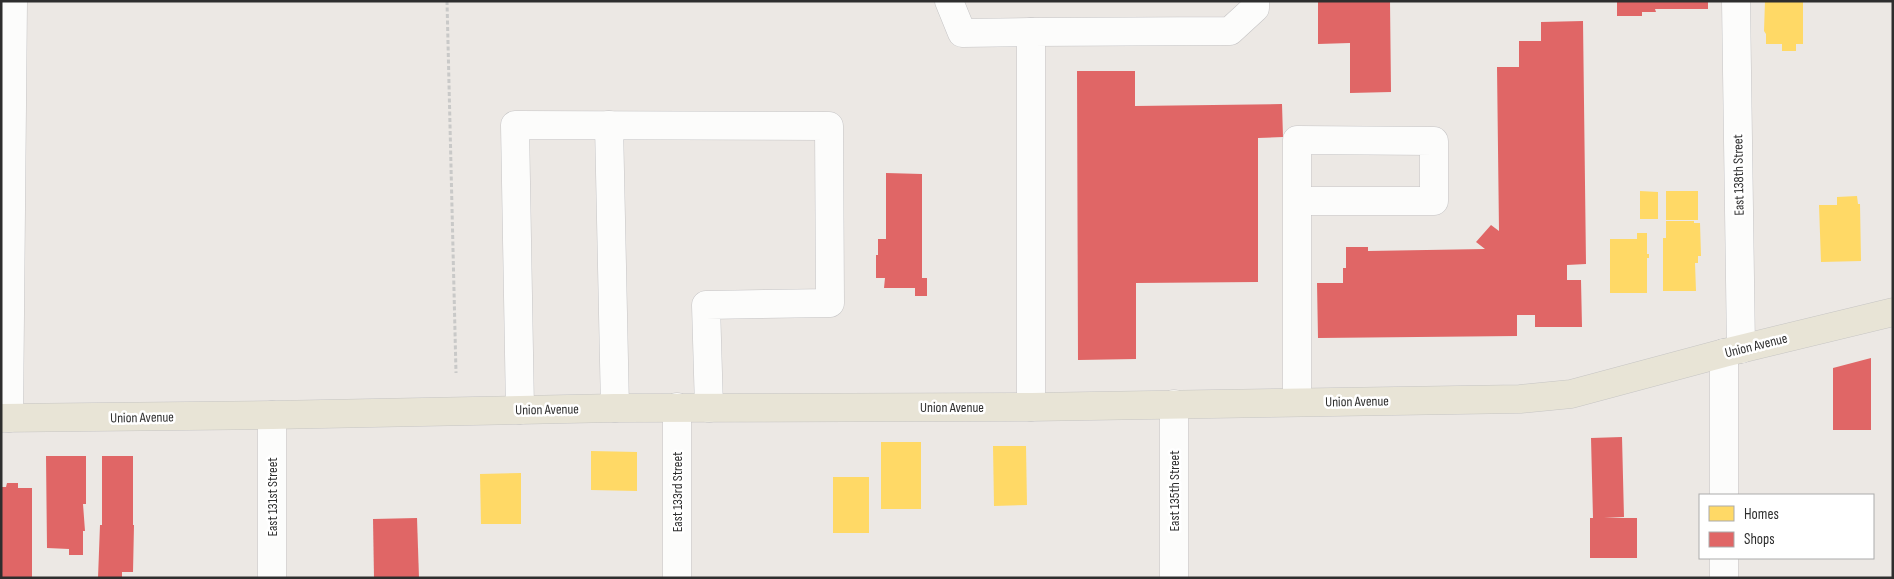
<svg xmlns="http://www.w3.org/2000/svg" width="1894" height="579" viewBox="0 0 1894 579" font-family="'Sofia Sans Condensed',sans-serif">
	<rect width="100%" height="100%" fill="#ece8e4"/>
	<g fill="#ffd966">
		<path d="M1765 1H1803V44H1796V51H1782V44H1766V34L1764 31Z"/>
		<path d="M1640 191 1658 192V219H1640Z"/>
		<rect x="1666" y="191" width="32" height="29"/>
		<path d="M1857 196 1858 204H1860L1861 261 1821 262 1819 205H1837V197Z"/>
		<path d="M1666 221H1694V223H1700L1701 256H1698V263H1695L1696 291H1663V238H1666Z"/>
		<path d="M1637 233H1647V254H1649V258H1647V293H1610V239H1637Z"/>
		<rect x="881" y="442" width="40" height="67"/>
		<path d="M993 446H1026L1027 505 994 506Z"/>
		<path d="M591 451 637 452V491L591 490Z"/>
		<path d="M521 473V524H481L480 474Z"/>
		<rect x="833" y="477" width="36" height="56"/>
	</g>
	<g fill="#e06666">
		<path d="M1318 1H1390L1391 92 1350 93V43L1318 44Z"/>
		<path d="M1617 1H1708V9H1655L1656 12H1642V16H1617Z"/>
		<path d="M1583 21 1586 264 1567 265V280H1581L1582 327H1535V315H1517V336L1318 338 1317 283H1343V268H1346V247H1368V251L1485 249 1476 242 1491 225 1499 231 1497 67H1519V41H1541V22Z"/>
		<path d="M1077 71H1135V106L1282 104 1283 137 1258 138V282L1136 283V359L1078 360Z"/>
		<path d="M886 173 922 174V278H927V296H915V288H884L885 278H876V255H878V239H886Z"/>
		<path d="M1871 358V430H1833V368Z"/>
		<path d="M1622 437 1624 517 1604 518H1637V558H1590V518H1593L1591 438Z"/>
		<path d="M46 456H86V504H83L85 531H83V555H69V549L47 548Z"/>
		<path d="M102 456H133V525H134L133 572H122V578H98L100 525H102Z"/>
		<path d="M7 483H18V488H32V578H1V487H6Z"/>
		<path d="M417 518 419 578H374L373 519Z"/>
	</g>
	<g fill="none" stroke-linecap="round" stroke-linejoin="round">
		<defs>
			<g id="minor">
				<path d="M949 1 962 33 1031 32"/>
				<path d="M1736 1 1741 349"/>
				<path d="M609 125 615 408"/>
				<path d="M1297 402V140L1434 141V201H1297"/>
				<path d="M1031 407V32L1230 31 1255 8V1"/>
				<path d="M520 410 515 125 829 126 830 303 706 305 709 408"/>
				<path d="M272 415V578"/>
				<path d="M9 418 13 1"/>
				<path d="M1724 495V353"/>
				<path d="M1724 558V578"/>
				<path d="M677 578V407"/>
				<path d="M1174 578V404"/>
			</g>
			<path id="major" d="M1 418 272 415 615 408 1031 407 1520 399 1571 394 1724 353 1893 312"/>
		</defs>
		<use href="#minor" stroke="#c5c4c5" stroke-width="29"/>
		<use href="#major" stroke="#c6c5c4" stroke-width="29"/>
		<path stroke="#c9c9c8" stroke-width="3" stroke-dasharray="4 2.5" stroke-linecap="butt" d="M447 1 456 373"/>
		<use href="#minor" stroke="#fcfcfb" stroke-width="28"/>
		<use href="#major" stroke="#e8e4d6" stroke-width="28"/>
	</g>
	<g text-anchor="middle" stroke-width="5" stroke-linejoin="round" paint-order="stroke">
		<g font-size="14" fill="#2e2e2e" stroke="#fff">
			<text transform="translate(1738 175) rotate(-91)" y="5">East 138th Street</text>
			<text transform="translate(1756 345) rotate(-14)" y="5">Union Avenue</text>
			<text transform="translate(1357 401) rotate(-1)" y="5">Union Avenue</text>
			<text x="952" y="412">Union Avenue</text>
			<text transform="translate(547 409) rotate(-1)" y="5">Union Avenue</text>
			<text transform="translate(142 417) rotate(-1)" y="5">Union Avenue</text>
			<text transform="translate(1174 491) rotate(-90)" y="5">East 135th Street</text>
			<text transform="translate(677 492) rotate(-90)" y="5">East 133rd Street</text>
			<text transform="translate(272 497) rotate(-90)" y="5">East 131st Street</text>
		</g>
	</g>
	<rect width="1894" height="579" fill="none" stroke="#2e2e2e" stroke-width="5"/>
	<rect x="1699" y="494" width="175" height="65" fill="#ffffff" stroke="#ababab"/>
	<rect x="1709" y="506" width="25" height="15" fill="#ffd966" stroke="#ababab"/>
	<text x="1744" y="519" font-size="15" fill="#2e2e2e">Homes</text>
	<rect x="1709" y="532" width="25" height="15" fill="#e06666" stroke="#ababab"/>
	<text x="1744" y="544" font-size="15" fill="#2e2e2e">Shops</text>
</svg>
